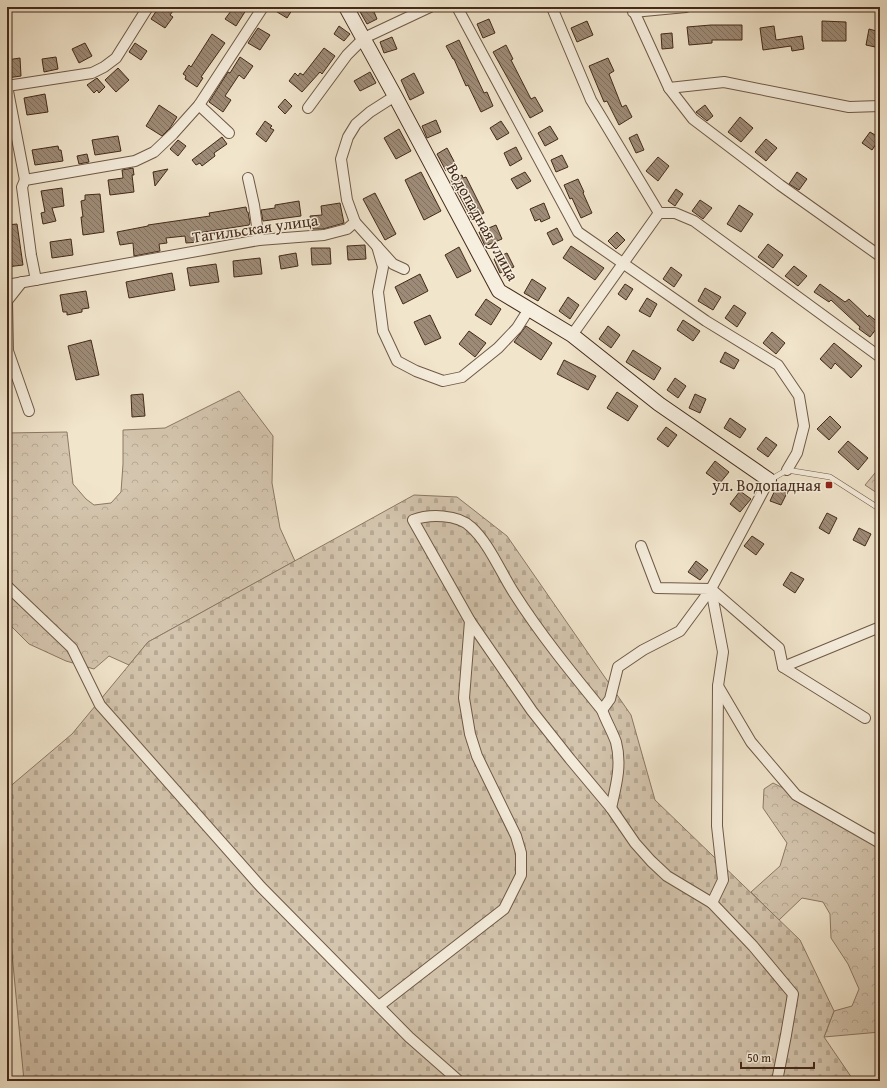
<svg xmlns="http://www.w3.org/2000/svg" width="887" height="1088" viewBox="0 0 887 1088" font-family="'Gentium Book Plus',serif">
	<defs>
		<pattern id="forest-crowns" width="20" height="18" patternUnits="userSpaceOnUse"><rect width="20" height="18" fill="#d4c5ae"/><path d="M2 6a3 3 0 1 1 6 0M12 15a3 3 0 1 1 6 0" fill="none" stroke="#b7a995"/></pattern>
		<pattern id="cemetery-stones" width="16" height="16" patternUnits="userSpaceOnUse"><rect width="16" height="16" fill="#d4c5ae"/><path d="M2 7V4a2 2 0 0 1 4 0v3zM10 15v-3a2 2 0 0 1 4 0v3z" fill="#b7a995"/></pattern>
		<pattern id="building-back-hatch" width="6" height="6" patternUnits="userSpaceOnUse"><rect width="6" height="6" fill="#9e8b77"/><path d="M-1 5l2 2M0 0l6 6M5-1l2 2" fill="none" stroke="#827261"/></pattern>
	</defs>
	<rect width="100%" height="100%" fill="#f1e5cc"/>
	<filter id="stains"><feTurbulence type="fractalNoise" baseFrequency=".005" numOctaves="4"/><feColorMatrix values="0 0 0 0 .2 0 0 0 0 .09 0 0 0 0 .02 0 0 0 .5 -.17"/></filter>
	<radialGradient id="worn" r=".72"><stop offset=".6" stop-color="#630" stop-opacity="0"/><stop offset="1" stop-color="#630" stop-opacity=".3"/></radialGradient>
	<g fill="url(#forest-crowns)" stroke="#8c7864">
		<path d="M239 391 273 436 272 483 280 528 295 561 148 642 129 665 109 656 94 669 66 661 29 644 7 622V433L67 432 73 484 86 499 94 505 111 503 121 492 123 464V430L165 428Z"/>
		<path d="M880 467V495L865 485Z"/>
		<path d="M773 783 880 836V1032L824 1037 834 1011 852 1006 859 989 848 964 831 938 830 914 823 902 802 898 779 920 751 892 780 866 787 843 763 808 764 789Z"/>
	</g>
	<path fill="url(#cemetery-stones)" stroke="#8c7864" d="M414 495 457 497 507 536 631 715 655 800 800 940 834 1011 824 1037 854 1081H24L7 900V789L72 734 148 642Z"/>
	<g fill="url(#building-back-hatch)" stroke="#442a1a">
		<path d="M159 7H176L170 15 173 17 165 28 151 19Z"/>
		<path d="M234 7H248L236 26 225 19Z"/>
		<path d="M269 7H294L287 18Z"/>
		<path d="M364 7H372L377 19 367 24 359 10Z"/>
		<path d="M489 19 495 33 483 38 477 24Z"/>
		<path d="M587 21 593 35 577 42 571 28Z"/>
		<path d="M822 21 846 22V41H822Z"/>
		<path d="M711 25H742V40H712V43L689 45 687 27Z"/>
		<path d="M339 26 350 34 344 41 334 34Z"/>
		<path d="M774 26 776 40 802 36 804 49 792 51 791 46 763 50 760 28Z"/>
		<path d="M258 28 270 35 260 50 248 43Z"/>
		<path d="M869 29 880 32V48L866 45Z"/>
		<path d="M672 33 673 48 662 49 661 34Z"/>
		<path d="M212 34 225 43 201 77 203 78 197 87 185 79 186 76 183 74 189 65 191 67Z"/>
		<path d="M392 37 397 49 384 53 380 42Z"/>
		<path d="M459 40 484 93 487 92 493 106 481 112 468 85 466 86 454 59H453L446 46Z"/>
		<path d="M85 43 92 56 79 63 72 49Z"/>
		<path d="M135 43 147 51 141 60 129 52Z"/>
		<path d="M506 45 513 59 511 60 531 99 535 97 543 111 530 118 493 52Z"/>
		<path d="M324 48 335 56 322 74 320 72 302 92 289 81 295 73 298 76 300 73 303 75Z"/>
		<path d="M56 57 58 69 44 72 42 59Z"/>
		<path d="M240 57 253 66 244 79 239 75 225 96 231 100 223 112 209 102 228 72 230 73Z"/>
		<path d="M20 58 21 76 7 78V60Z"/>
		<path d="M608 58 614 71 609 74 622 107 626 105 632 117 619 125 607 101 604 102 589 66Z"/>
		<path d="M118 68 129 80 116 92 105 80Z"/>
		<path d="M370 72 376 83 360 91 354 81Z"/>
		<path d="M414 73 424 93 410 100 401 80Z"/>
		<path d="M97 78 105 87 99 93 97 90 94 93 87 85Z"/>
		<path d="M45 94 48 112 27 115 24 98Z"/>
		<path d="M285 99 292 106 285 114 278 107Z"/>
		<path d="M159 105 177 117 170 128 162 136 146 126Z"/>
		<path d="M705 105 713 116 707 121 696 112Z"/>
		<path d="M740 117 753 128 741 142 728 132Z"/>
		<path d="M436 120 441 132 427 138 422 126Z"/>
		<path d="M265 121 272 126 270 128 274 130 266 142 256 134Z"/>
		<path d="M501 121 509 133 497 140 490 128Z"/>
		<path d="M550 126 558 139 545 146 538 133Z"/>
		<path d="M399 129 411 151 396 159 384 138Z"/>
		<path d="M870 132 880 138 872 150 862 143Z"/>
		<path d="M637 134 644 150 636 153 629 138Z"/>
		<path d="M118 136 121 151 95 155 92 140Z"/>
		<path d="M222 137 227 144 214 153 215 156 202 166 200 163 196 165 192 160Z"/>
		<path d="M766 139 777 148 766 161 755 152Z"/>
		<path d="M178 140 186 146 178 156 170 149Z"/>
		<path d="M58 146 59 150H61L63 161 35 165 32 150Z"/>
		<path d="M516 147 522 159 510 166 504 153Z"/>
		<path d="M447 148 456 165 446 171 437 154Z"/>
		<path d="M87 154 89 162 79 164 77 156Z"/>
		<path d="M562 155 568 167 556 172 551 160Z"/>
		<path d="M658 157 669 166 658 181 646 171Z"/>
		<path d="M133 168 134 175H132L134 192 110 195 108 180 123 178 122 170Z"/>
		<path d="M168 169 155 186 153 172Z"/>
		<path d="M421 172 441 211 424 220 405 180Z"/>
		<path d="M525 172 531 181 517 189 511 179Z"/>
		<path d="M797 172 807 179 799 190 789 184Z"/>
		<path d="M462 175 463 178 466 177 484 213 472 219 451 180Z"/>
		<path d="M578 179 584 192 583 193 592 213 581 218 572 198 570 199 564 185Z"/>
		<path d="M62 188 64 206 52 208 56 221 43 224 41 213 45 212 41 191Z"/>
		<path d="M676 189 683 194 675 206 668 201Z"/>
		<path d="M375 193 396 234 385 240 363 199Z"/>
		<path d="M100 194 104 232 83 235 81 217H83L81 201 85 200V195Z"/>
		<path d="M700 200 712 208 703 219 692 211Z"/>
		<path d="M299 201 301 216 263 221 261 210 275 208V205Z"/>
		<path d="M340 203 344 223 323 229H313L310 216 322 215 321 206Z"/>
		<path d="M544 203 550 218 541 222 540 219 535 221 530 209Z"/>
		<path d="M739 205 753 214 741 232 727 224Z"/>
		<path d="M246 207 247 212H248L250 223 249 225 198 233 199 242 186 243 185 236 166 238 167 243 159 244 160 251 134 256 133 243 120 245 117 232 148 226V225L210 216 209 213Z"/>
		<path d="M17 224 23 265 7 267V225Z"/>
		<path d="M496 225 502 239 485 246 479 232Z"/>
		<path d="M557 228 563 240 553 245 547 233Z"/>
		<path d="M617 232 625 240 616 249 608 241Z"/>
		<path d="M71 239 73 255 52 258 50 242Z"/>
		<path d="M768 244 783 255 773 268 758 257Z"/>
		<path d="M365 245 366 259 348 260 347 246Z"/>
		<path d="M571 246 604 268 595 280 563 258Z"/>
		<path d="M459 247 471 271 457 278 445 255Z"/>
		<path d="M311 248H330L331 264 312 265Z"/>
		<path d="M296 253 298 266 281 269 279 256Z"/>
		<path d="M507 253 514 267 500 273 494 259Z"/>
		<path d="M260 258 262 274 234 277 233 261Z"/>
		<path d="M216 264 219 282 190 286 187 268Z"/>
		<path d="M794 266 807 276 798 286 785 276Z"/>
		<path d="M671 267 682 275 674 287 663 279Z"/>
		<path d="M172 273 175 290 129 298 126 282Z"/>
		<path d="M420 274 428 291 403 304 395 287Z"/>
		<path d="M532 279 546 288 538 301 524 293Z"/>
		<path d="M625 284 633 289 626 300 618 294Z"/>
		<path d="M820 284 845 302 849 299 868 317 869 315 880 324 870 337 859 329 860 327 831 300 829 302 814 292Z"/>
		<path d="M705 288 721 297 713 310 698 301Z"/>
		<path d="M86 291 89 308 82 309V312L67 315V312H63L60 295Z"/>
		<path d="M568 297 579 305 570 319 559 311Z"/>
		<path d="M647 298 657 304 650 317 639 311Z"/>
		<path d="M486 299 501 309 491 325 475 315Z"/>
		<path d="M734 305 746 313 737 327 725 318Z"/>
		<path d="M430 315 441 338 425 345 414 322Z"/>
		<path d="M683 320 700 331 693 341 677 330Z"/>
		<path d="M526 326 552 343 541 360 514 342Z"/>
		<path d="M608 326 620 335 611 348 599 339Z"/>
		<path d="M469 331 486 343 475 357 459 344Z"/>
		<path d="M772 332 785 343 776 354 763 343Z"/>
		<path d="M91 340 99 375 76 380 68 346Z"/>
		<path d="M834 343 862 366 851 378 835 363 831 369 820 359Z"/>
		<path d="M633 350 661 368 654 380 626 362Z"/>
		<path d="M725 352 739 360 734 369 720 362Z"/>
		<path d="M564 360 596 376 588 390 557 374Z"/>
		<path d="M675 378 686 386 678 398 667 390Z"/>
		<path d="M617 392 638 406 628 421 607 408Z"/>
		<path d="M143 394 145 416 132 417 131 395Z"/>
		<path d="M695 394 706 399 700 413 689 408Z"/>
		<path d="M830 416 841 427 829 440 817 429Z"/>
		<path d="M730 418 746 429 740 438 724 428Z"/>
		<path d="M666 427 677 435 668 447 657 439Z"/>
		<path d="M766 437 777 445 768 457 757 449Z"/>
		<path d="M848 441 868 458 858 470 838 452Z"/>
		<path d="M715 461 729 472 720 483 706 473Z"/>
		<path d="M776 488 787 493 781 505 770 501Z"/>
		<path d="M740 491 751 499 740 512 730 504Z"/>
		<path d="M827 513 837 518 829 534 819 528Z"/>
		<path d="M859 528 871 534 865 546 853 540Z"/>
		<path d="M752 536 764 544 756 555 744 546Z"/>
		<path d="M696 561 708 570 700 580 688 572Z"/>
		<path d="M791 572 804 579 795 593 783 585Z"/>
	</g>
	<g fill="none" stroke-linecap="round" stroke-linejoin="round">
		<defs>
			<path id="lane" d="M770 480 787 470 830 477 880 509"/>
			<g id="street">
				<path d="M457 7 578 232 706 321 778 365 799 396 804 426 797 453 787 470"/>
				<path d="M632 7 669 88 693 119 780 185 880 256"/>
				<path d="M553 10 591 100 659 213"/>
				<path d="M633 12 686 7"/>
				<path d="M7 86 92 73 104 67 116 58 148 7"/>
				<path d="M7 86 25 180"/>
				<path d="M669 88 724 82 849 107 880 106"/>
				<path d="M199 105 229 133"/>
				<path d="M308 108 347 55 364 38 430 7"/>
				<path d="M248 178 254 205 259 240"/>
				<path d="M355 222 393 264 404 269"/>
				<path d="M377 246 383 267 378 292 383 331 397 361 416 371 443 381 462 377 498 348 517 328 529 309"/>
				<path d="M36 280 31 255 22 187 25 180 135 161 154 152 173 134 199 105 263 7"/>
				<path d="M22 282 7 301 8 351 29 411"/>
				<path d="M7 285 259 240 324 235 347 229 355 222 347 200 341 159 348 137 356 124 370 112 395 96"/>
				<path d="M572 335 659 213H675L694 221 880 357"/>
				<path d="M641 546 657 588 711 589 680 631 643 650 618 667 610 699 602 710C571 672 540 634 514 593 501 573 489 543 471 527 458 514 429 514 413 520L470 621 532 711 570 759 611 808 635 843 651 861 667 876 712 903 753 946 793 994 786 1035 777 1081"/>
				<path d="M7 586 72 648 100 705 261 887 409 1037 459 1081"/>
				<path d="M711 589 779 648 783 667 865 718"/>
				<path d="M783 667 880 627"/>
				<path d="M718 686 751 742 796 795 880 843"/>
				<path d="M602 710C606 721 612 731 616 742 622 765 616 786 611 808"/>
				<path d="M712 903 723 880 717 826 718 686 723 652 711 589 769 480"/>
				<path d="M379 1006 504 909 521 875V853L516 836 477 756 470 734 464 698 470 621"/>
			</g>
			<path id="secondary" d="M346 7 395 96 499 291 572 335 659 404 769 480"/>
		</defs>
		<use href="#lane" stroke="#6f5946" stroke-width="6"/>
		<use href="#street" stroke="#6f5946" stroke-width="12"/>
		<use href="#secondary" stroke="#442a1a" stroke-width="16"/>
		<use href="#lane" stroke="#f6eede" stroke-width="5"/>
		<use href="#street" stroke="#f6eede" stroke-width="10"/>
		<use href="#secondary" stroke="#f6eede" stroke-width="14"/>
	</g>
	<rect fill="#8f2418" stroke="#f6eede" stroke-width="1.5" x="825" y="481" width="8" height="8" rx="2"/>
	<g text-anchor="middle" stroke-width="3" stroke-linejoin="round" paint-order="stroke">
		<g font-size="16" fill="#442a1a" stroke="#f6eede">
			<text transform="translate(483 222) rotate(61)" y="6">Водопадная улица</text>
			<text transform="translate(255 228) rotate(-8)" y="6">Тагильская улица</text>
		</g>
		<g font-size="16" fill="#442a1a" stroke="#f6eede" text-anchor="end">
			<text x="821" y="491">ул. Водопадная</text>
		</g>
	</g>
	<rect width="887" height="1088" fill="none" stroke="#f1e5cc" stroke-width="24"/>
	<rect x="8" y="8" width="871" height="1072" fill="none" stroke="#442a1a" stroke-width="2"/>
	<rect x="12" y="12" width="863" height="1064" fill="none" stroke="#442a1a"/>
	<path d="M741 1062v6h73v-6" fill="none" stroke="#442a1a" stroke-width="2"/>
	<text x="747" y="1062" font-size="12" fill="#442a1a" stroke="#f6eede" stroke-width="3" paint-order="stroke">50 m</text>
	<rect width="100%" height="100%" filter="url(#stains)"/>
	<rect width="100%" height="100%" fill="url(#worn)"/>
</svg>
